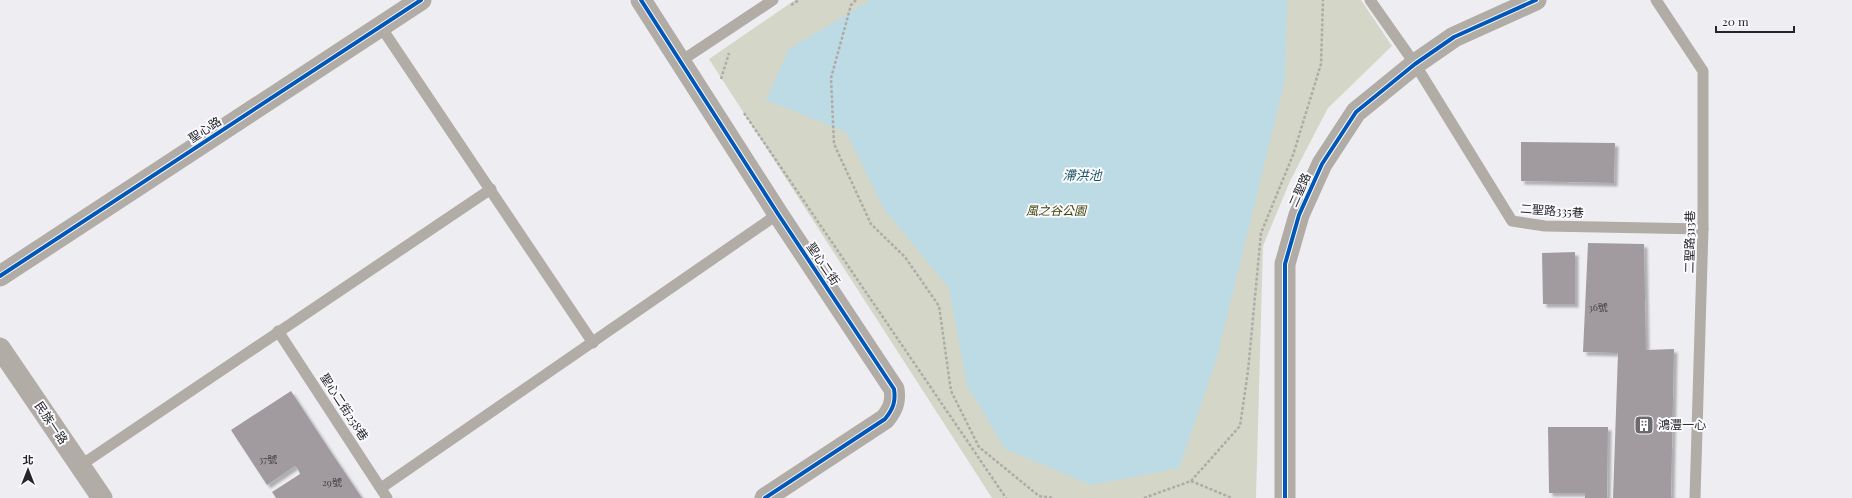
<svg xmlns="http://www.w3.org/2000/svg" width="1852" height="498" viewBox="0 0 1852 498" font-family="'Playfair Display','Noto Sans TC',serif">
	<defs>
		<filter id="shadow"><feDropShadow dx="3.5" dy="3.5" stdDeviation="1" flood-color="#0004"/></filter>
	</defs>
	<rect width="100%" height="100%" fill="#eeeef2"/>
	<path fill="#d4d6c8" d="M795 0H1361L1392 46 1328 108 1290 181 1263 246 1256 498H992L709 59Z"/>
	<path fill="#bcdbe5" d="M871 0H1287L1285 80 1216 361 1179 468 1091 485 1005 449 967 385 949 288 884 209 846 132 766 100 789 49Z"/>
	<g fill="#a19ba0" filter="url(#shadow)">
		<path d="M1521 142 1615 143 1614 183 1521 181Z"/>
		<path d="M1588 243 1644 244 1646 350 1674 349 1671 498H1613L1618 353 1583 352Z"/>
		<path d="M1575 252V304H1543L1542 253Z"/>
		<path d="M291 391 329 449 362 498H276L272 492 300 474 298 469 295 466 267 485 231 430Z"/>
		<path d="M1548 427H1608L1607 498H1585V493H1549Z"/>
	</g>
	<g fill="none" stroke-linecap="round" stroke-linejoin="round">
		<g stroke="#afaba7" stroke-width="2.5" stroke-dasharray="3 2" stroke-linecap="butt">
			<path d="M856 0 851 5 831 78 834 144 871 224 905 257 939 306 951 391 979 447 1039 496 1054 498"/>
			<path d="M791 5 799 0"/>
			<path d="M721 79 729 53"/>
			<path d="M744 113 1006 498"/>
			<path d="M1191 481 1232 498"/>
			<path d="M1144 498 1191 481 1240 426 1248 371 1261 233 1293 155 1321 64 1323 0"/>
		</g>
		<g stroke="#b2aca6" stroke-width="11">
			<path d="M1370 0 1415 64 1512 221 1545 226 1703 229"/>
			<path d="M1656 0 1703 71V229L1695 498"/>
			<path d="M381 27 593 343"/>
			<path d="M681 61 773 0"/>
			<path d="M278 331 387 498"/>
			<path d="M81 465 491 189"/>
			<path d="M381 488 778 214"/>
		</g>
		<g stroke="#b2aca6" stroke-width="21">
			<path d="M641 0 778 214 894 389C896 402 893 409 885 419L765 498"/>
			<path d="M0 276 421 0"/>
			<path d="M0 348 102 498"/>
			<path d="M1285 498V264L1299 215 1322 164 1356 112 1415 64 1454 37 1536 0"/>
		</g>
		<defs>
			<g id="cycleway">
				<path d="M641 0 778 214 894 389C896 402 893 409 885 419L765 498"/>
				<path d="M0 276 421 0"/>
				<path d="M1285 498V264L1299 215 1322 164 1356 112 1415 64 1454 37 1536 0"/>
			</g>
		</defs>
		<use href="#cycleway" stroke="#fafaff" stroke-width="6"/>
		<use href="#cycleway" stroke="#0057b8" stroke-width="4"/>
	</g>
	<defs>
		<symbol id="building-square" viewBox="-11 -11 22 22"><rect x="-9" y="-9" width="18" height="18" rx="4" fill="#6b6b6e" stroke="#fafaff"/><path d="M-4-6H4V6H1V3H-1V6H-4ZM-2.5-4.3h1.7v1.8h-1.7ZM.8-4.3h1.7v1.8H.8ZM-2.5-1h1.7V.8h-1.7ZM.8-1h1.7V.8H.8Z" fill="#fff"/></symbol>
	</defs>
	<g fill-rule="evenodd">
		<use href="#building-square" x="1633" y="414" width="22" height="22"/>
	</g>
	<g text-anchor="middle" stroke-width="4" stroke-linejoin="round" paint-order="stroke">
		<g font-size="10" fill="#434245">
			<text x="1598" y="311">36號</text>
			<text x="268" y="463">37號</text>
			<text x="332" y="486">29號</text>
		</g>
		<g font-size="12" fill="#242527" stroke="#fafaff">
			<text transform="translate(205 130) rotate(-33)" y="4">聖心路</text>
			<text transform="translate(1300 190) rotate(-66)" y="4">二聖路</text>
			<text transform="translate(1552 211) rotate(4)" y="4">二聖路335巷</text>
			<text transform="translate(1690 242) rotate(-89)" y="4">二聖路313巷</text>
			<text transform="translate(823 264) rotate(56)" y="4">聖心二街</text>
			<text transform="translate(344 407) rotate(57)" y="4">聖心二街258巷</text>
			<text transform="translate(51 423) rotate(56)" y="4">民族一路</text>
		</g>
		<g font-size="12" font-style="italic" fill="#404404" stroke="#fafaff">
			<text x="1056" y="215">風之谷公園</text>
		</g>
		<g font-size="12" fill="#242527" stroke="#fafaff" text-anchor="start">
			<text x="1658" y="429">鴻灃一心</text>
		</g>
		<g font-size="13" font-style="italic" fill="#165361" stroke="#fafaff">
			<text x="1082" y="180">滯洪池</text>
		</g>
	</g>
	<g transform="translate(28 470)" stroke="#fafaff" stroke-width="3" paint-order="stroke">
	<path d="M0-3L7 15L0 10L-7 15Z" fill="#242527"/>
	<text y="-6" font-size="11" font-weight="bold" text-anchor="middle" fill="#242527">北</text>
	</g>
	<path d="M1716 26v6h78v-6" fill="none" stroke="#242527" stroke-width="2"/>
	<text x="1722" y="26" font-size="12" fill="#242527" stroke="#fafaff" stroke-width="3" paint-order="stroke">20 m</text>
</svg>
